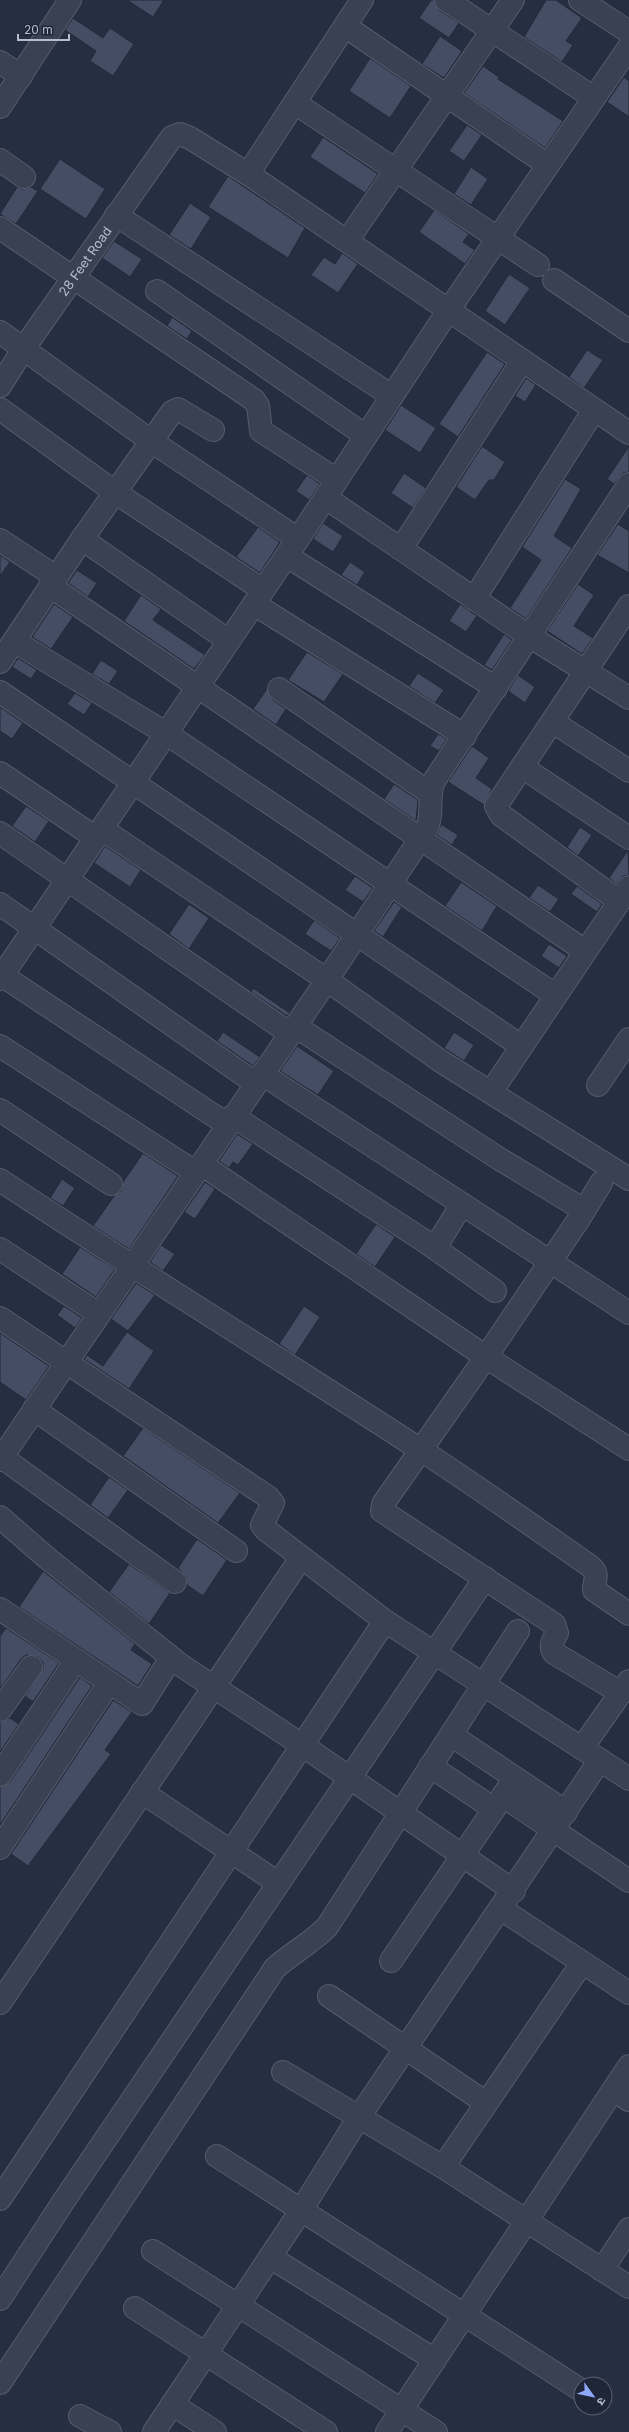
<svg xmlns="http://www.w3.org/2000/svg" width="629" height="2432" viewBox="0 0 629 2432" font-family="Inter,'Noto Sans Devanagari',sans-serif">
	<rect width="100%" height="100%" fill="#262e42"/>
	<g fill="#454d64" stroke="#212839">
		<path d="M127 0H164L153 17Z"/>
		<path d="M431 0H434L439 10 459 23 449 38 419 18Z"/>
		<path d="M546 0H556L582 18 566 41 573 45 562 62 524 37Z"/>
		<path d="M73 18 103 38 110 28 134 44 113 76 90 61 96 51 65 30Z"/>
		<path d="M440 36 462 51 444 78 422 64Z"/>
		<path d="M370 58 411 86 390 118 349 91Z"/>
		<path d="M483 66 499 77 498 79 563 121 545 148 464 93Z"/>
		<path d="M624 77 629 81V117L607 102Z"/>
		<path d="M467 125 482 135 464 161 449 151Z"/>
		<path d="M323 137 378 174 365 193 310 157Z"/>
		<path d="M60 159 105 189 86 219 40 189Z"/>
		<path d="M471 167 488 179 471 205 454 194Z"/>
		<path d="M228 176 305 228 288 258 208 207Z"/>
		<path d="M17 187 23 189 31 187 38 191 16 224 0 214Z"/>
		<path d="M190 203 211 217 191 249 169 235Z"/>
		<path d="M434 210 469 234 463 242 475 250 465 264 419 232Z"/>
		<path d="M114 241 142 259 130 277 102 258Z"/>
		<path d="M342 253 358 264 338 293 311 275 324 257 335 264Z"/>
		<path d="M509 274 530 288 505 325 485 311Z"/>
		<path d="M172 317 192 331 187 339 167 326Z"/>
		<path d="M587 350 603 360 584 388 569 377Z"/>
		<path d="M487 352 505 364 458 437 439 424Z"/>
		<path d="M526 378 536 385 525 402 515 396Z"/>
		<path d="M401 405 436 428 420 453 385 430Z"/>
		<path d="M482 446 505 462 494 480H489L475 500 456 487Z"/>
		<path d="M629 446V472L623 473 614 484 607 479Z"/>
		<path d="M404 473 426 488 413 508 391 493Z"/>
		<path d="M307 475 320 484 309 500 296 491Z"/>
		<path d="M565 479 581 489 554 536 572 548 526 619 510 608 541 560 522 547Z"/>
		<path d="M323 523 343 536 333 552 313 539Z"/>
		<path d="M618 524 629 531V573L597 555Z"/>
		<path d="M258 527 280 542 260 573 236 557Z"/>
		<path d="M0 555 10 562 0 576Z"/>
		<path d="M350 562 365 572 357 585 341 575Z"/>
		<path d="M77 570 97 583 88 597 68 583Z"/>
		<path d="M578 584 594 595 574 626 593 638 582 654 547 631Z"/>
		<path d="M141 595 161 609 153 620 205 655 194 669 124 621Z"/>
		<path d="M54 604 73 617 51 649 32 637Z"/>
		<path d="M460 604 477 616 466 632 449 621Z"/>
		<path d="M504 634 512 640 492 670 484 665Z"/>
		<path d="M307 652 343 674 324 702 288 680Z"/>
		<path d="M18 658 37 670 31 679 12 667Z"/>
		<path d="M101 660 118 671 109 684 92 674Z"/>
		<path d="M418 673 444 690 435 703 409 686Z"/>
		<path d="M518 675 535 687 525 703 508 691Z"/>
		<path d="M267 689 272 699 286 709 276 725 253 709Z"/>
		<path d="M75 693 92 703 84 715 67 704Z"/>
		<path d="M0 707 23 723 12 739 0 731Z"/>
		<path d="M438 734 447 739 439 751 430 746Z"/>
		<path d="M472 746 489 758 476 778 492 789 484 805 448 782Z"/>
		<path d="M394 784 418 800 416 821 384 799Z"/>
		<path d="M26 806 49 821 35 842 12 826Z"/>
		<path d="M441 824 458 835 452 845 437 835Z"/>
		<path d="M580 827 592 835 578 856 567 847Z"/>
		<path d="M105 846 141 870 130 887 94 863Z"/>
		<path d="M628 850 629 875 623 876 616 884 609 878Z"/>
		<path d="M355 876 373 888 363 902 345 890Z"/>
		<path d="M461 882 497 906 482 931 445 906Z"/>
		<path d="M538 885 559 899 550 912 529 898Z"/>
		<path d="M577 886 602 904 597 912 571 894Z"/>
		<path d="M394 902 402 907 383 937 374 931Z"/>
		<path d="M189 904 209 918 189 949 169 934Z"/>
		<path d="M314 920 340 938 331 951 305 934Z"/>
		<path d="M549 944 567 956 559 968 541 956Z"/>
		<path d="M253 988 290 1013 287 1016 251 992Z"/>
		<path d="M223 1032 260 1057 254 1065 253 1066 217 1041Z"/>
		<path d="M454 1032 474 1045 464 1061 444 1048Z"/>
		<path d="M297 1046 334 1071 318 1095 280 1071Z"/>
		<path d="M237 1134 253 1144 238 1165 233 1162 229 1168 219 1161Z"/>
		<path d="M143 1153 178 1176 129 1249 93 1226 114 1196 121 1191 123 1182Z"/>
		<path d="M62 1179 75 1188 63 1206 50 1198Z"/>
		<path d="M205 1182 215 1189 195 1219 184 1212Z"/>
		<path d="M376 1224 395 1237 375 1267 356 1254Z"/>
		<path d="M161 1245 175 1254 163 1271 150 1262Z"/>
		<path d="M80 1247 115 1269 96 1297 62 1274Z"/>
		<path d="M136 1283 155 1295 128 1331 111 1319Z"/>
		<path d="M64 1306 82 1318 75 1328 57 1315Z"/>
		<path d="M304 1306 320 1317 295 1355 279 1344Z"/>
		<path d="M127 1332 154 1351 129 1389 84 1359 87 1355 103 1366Z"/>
		<path d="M0 1333 49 1366 26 1400 0 1382Z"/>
		<path d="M143 1428 240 1493 218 1523 123 1456Z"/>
		<path d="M109 1477 128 1490 108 1518 90 1505Z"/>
		<path d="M197 1539 227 1560 203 1596 187 1585 186 1577 178 1568Z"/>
		<path d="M129 1564 170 1593 149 1624 109 1592Z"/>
		<path d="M43 1571 135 1644 131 1650 152 1664 138 1686 19 1607Z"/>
		<path d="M6 1628 59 1663 33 1702 25 1696 43 1669V1662L38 1657 26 1655 21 1659 0 1689V1636Z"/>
		<path d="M80 1677 92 1686 0 1825V1787L10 1782Z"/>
		<path d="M113 1700 132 1712 105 1750 111 1754 28 1866 11 1854Z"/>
		<path d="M10 1718 19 1724 0 1752V1722Z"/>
	</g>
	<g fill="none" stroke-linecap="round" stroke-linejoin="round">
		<defs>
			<g id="minor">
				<path d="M446 0 594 98"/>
				<path d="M580 0 629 32"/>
				<path d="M345 26 548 165"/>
				<path d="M0 62 21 76"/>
				<path d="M295 103 538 265"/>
				<path d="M0 107 70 0"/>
				<path d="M0 160 24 177"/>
				<path d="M248 174 362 0"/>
				<path d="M116 215 392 396"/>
				<path d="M0 228 254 400 258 406 261 431 337 480"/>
				<path d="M347 241 513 0"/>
				<path d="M554 280 629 331"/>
				<path d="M157 291 366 436"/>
				<path d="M0 332 151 441 298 539"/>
				<path id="s1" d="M0 386 24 348 167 144 172 137 180 134 190 138 248 174 629 433"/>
				<path d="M0 409 116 493 263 590"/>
				<path d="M326 498 529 636 629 698"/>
				<path d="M82 539 229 641"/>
				<path d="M0 540 56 577"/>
				<path d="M401 549 522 361"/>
				<path d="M287 556 496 688"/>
				<path d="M50 586 585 951"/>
				<path d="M474 599 594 410"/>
				<path d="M254 604 465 736"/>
				<path d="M14 641 167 734 555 995"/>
				<path d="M0 662 82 539 172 412 178 409 213 430"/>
				<path d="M279 689 431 794"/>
				<path d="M0 692 521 1046"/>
				<path d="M553 722 629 771"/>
				<path d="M522 767 629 838"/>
				<path d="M0 773 96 838"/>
				<path d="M102 829 327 980 442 1062 629 1179"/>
				<path d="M0 833 289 1033"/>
				<path d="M619 901 501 815 496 806 629 606"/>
				<path d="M0 904 255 1083"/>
				<path d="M0 974 228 1125"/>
				<path d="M0 979 308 524 448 311 629 47"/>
				<path d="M295 1026 498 1158 584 1210"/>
				<path d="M0 1046 195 1172"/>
				<path d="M262 1074 462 1204"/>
				<path d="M598 1085 629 1039"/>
				<path d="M491 1092 629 887"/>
				<path d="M0 1110 111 1184"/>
				<path d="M233 1116 426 1242 434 1243 440 1240 462 1204 629 1313"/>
				<path d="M201 1164 486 1357 629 1449"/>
				<path d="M0 1180C139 1272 281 1359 421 1450 478 1487 534 1527 590 1566 600 1574 594 1579 594 1590L629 1614"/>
				<path d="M601 1183 579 1219 486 1357 383 1504 382 1511 554 1624 557 1633C553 1640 549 1646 554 1653L621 1693"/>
				<path d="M426 1242 495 1291"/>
				<path d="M0 1249 99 1314"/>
				<path d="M0 1318 268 1497 273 1503 262 1525 266 1530 385 1621"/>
				<path d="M34 1409 236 1551"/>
				<path d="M0 1456 175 1582"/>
				<path d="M0 1460 327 980 426 830C434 815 427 796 434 781L629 484"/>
				<path d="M0 1517 47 1558 182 1666 302 1745 514 1891"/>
				<path d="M0 1609 142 1704 171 1658"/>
				<path d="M0 1710 31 1667"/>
				<path d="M451 1735 566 1812"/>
				<path d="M582 1748 629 1681"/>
				<path d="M600 1760 629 1779"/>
				<path d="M430 1766 494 1809"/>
				<path d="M0 1775 76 1660"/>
				<path d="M142 1792 278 1883"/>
				<path d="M503 1796 629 1881"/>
				<path d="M0 1848 109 1683"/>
				<path d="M501 1909 629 1993"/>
				<path d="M391 1961 515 1778"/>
				<path d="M329 1996 486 2103"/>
				<path d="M0 2003 301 1558"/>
				<path d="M283 2072 443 2167 629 2287"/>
				<path d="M613 2090 629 2100"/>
				<path d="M217 2156 581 2390"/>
				<path d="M443 2167 582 1963"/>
				<path d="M0 2199 385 1621 600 1760 359 2117 302 2209 154 2432"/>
				<path d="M153 2251 436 2432"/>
				<path d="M270 2257 435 2360"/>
				<path d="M602 2270 629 2229"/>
				<path d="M0 2299 63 2202 485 1578"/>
				<path d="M135 2308 326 2432"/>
				<path d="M0 2383 275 1968C292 1953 311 1943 327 1927L518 1631"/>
				<path d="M172 2404 215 2432"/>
				<path d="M80 2416 110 2432"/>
				<path d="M387 2432 629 2066"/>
			</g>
		</defs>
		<use href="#minor" stroke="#555c6c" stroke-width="24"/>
		<use href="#minor" stroke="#3a4152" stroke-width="22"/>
	</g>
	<g text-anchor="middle" stroke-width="3" stroke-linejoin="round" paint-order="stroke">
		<g font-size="13" fill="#b7bccc" stroke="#1f2637">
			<text dy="5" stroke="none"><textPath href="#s1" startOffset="151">28 Feet Road</textPath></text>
		</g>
	</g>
	<g transform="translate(593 2396) rotate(123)"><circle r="19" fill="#1f2637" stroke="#5c6273"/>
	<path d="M0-3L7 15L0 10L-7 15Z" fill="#8ea9fa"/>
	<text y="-6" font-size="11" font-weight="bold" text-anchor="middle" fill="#b7bccc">उ</text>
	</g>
	<path d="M18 34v6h51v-6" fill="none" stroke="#b7bccc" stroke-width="2"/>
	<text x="24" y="34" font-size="12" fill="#b7bccc" stroke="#1f2637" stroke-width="3" paint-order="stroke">20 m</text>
</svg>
